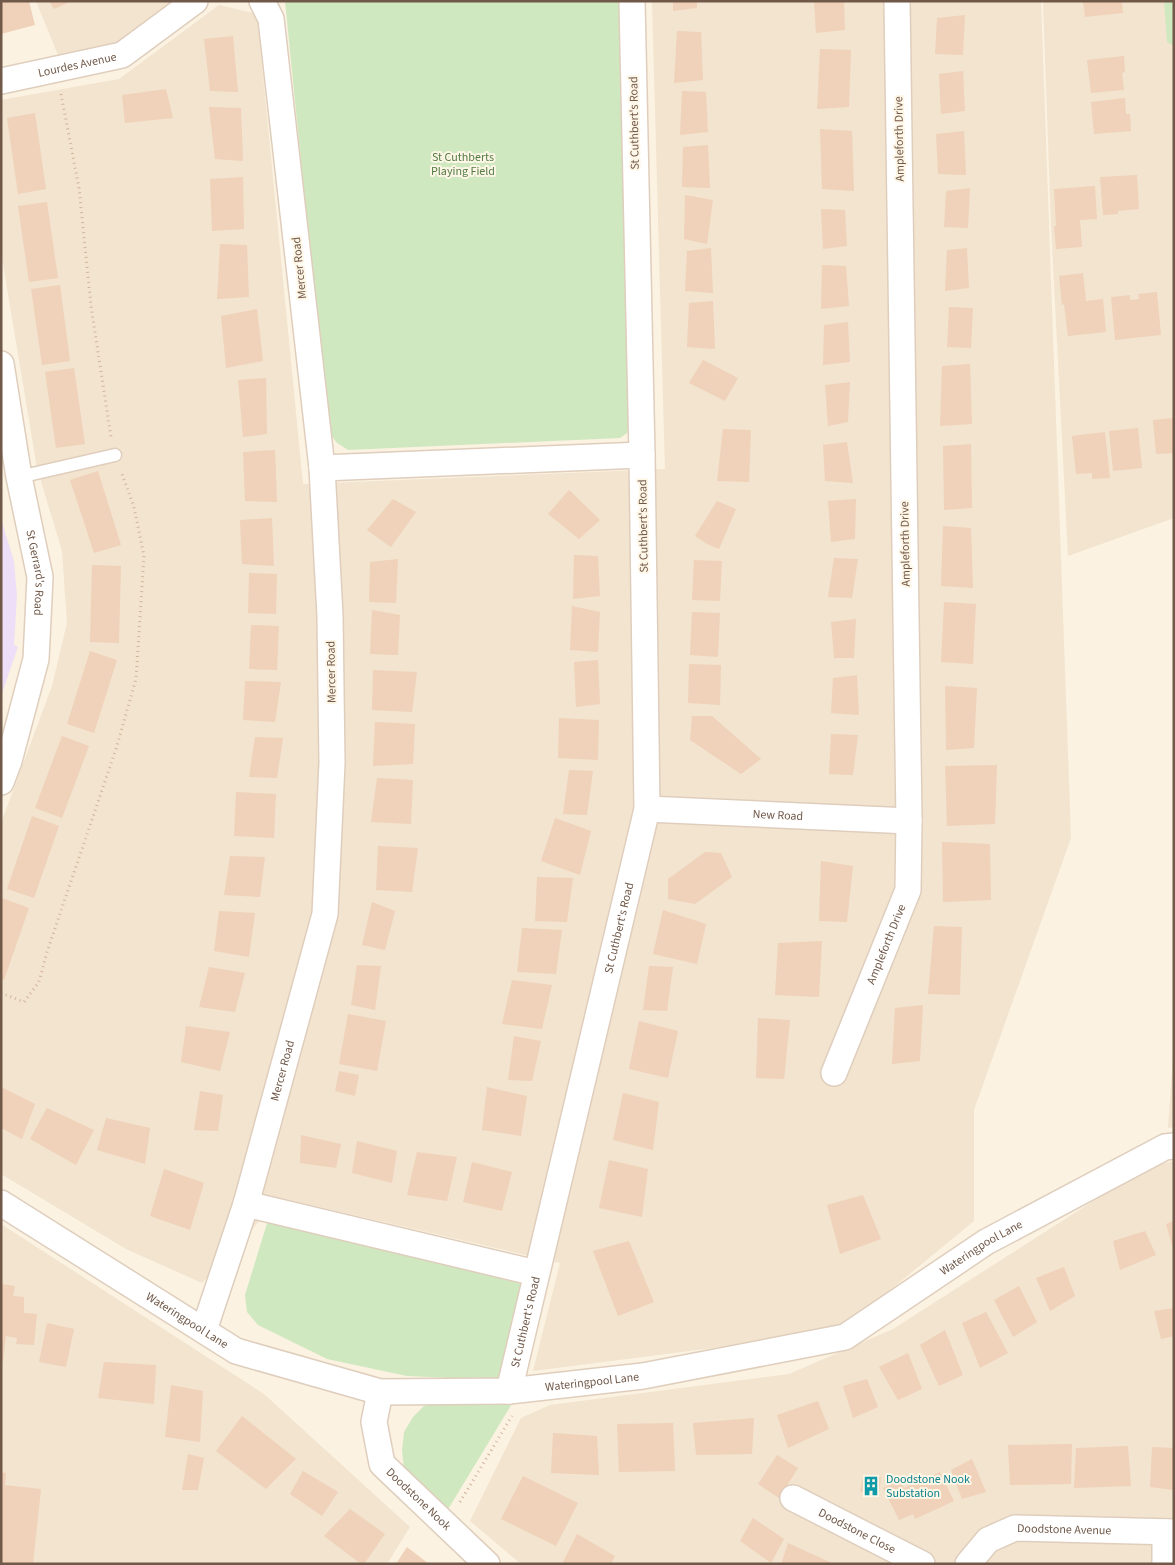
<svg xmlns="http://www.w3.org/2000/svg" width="1175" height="1565" viewBox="0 0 1175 1565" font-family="'Source Sans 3',sans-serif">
	<rect width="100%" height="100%" fill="#fbf2e1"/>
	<g fill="#f2e4cf">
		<path d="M36 1H176L118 45 58 55Z"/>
		<path d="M652 1H1041L1071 838 974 1110V1221L839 1332 533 1371 560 1263 281 1198 202 1283 126 1249 1 1174V823L52 686 67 623 62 551 37 468 1 252V100L119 79 219 5 257 14 303 484 665 469Z"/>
		<path d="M1043 1H1174V518L1068 556 1051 226Z"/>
		<path d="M1174 1041V1127L1168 1128Z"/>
		<path d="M1174 1161V1564H521L470 1521 521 1418 550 1405 789 1374 893 1329 1145 1168Z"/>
		<path d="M1 1224 264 1394 410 1527 387 1564H1Z"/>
	</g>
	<path fill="#efdef7" d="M1 519 14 561 17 596 14 645 18 647 1 696Z"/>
	<g fill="#cfe8c0">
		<path d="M285 1H619L629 423 627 433 620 438 348 450 337 443 328 431Z"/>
		<path d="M1164 1H1174V46L1167 42Z"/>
		<path d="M268 1220 522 1284 499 1380 407 1376 327 1359 258 1325 247 1312 245 1295Z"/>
		<path d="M443 1402H513L447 1511 404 1468 402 1451 404 1432 413 1417 424 1406Z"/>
	</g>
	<g fill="#f0d1b9">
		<path d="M1 1H29L35 25 1 34Z"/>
		<path d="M49 1H72L54 9Z"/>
		<path d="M673 1H697V8L673 11Z"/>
		<path d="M814 1H844L845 30 816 33Z"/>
		<path d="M1083 1H1122L1123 13 1085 17Z"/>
		<path d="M965 15 963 55 935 54 937 18Z"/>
		<path d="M677 31 701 32 703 80 674 83Z"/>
		<path d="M233 36 238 92 210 91 204 39Z"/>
		<path d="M820 49 851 50 849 107 817 109Z"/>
		<path d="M1124 56 1125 72 1122 73 1124 90 1091 93 1087 60Z"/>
		<path d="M963 71 965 111 941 114 939 74Z"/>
		<path d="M166 89 173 118 125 123 122 95Z"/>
		<path d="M682 91 706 92 708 132 680 135Z"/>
		<path d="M1125 98 1126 114H1130L1131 131 1094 134 1091 102Z"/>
		<path d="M209 107 241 108 243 161 215 159Z"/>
		<path d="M35 113 46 189 18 194 7 118Z"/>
		<path d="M820 129 852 131 854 191 822 189Z"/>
		<path d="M964 131 966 175 938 174 936 134Z"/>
		<path d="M708 145 710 188 682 187 683 147Z"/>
		<path d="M1137 175 1139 209 1118 211V214L1103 215 1100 177Z"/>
		<path d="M243 177 244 229 212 231 210 179Z"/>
		<path d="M1095 186 1097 219 1080 220 1082 247 1056 249 1054 226H1056L1054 189Z"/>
		<path d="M970 188 968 228 944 227 946 191Z"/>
		<path d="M685 195 713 200 707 244 684 239Z"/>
		<path d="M47 202 58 278 29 282 18 206Z"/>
		<path d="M821 209 845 210 847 246 823 249Z"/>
		<path d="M220 244 247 245 249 297 217 299Z"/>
		<path d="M711 248 713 293 685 291 687 251Z"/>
		<path d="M967 248 969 288 945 291 947 250Z"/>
		<path d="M822 265 846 266 849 306 821 309Z"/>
		<path d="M1083 273 1086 301 1103 299 1106 332 1068 336 1064 304 1062 305 1059 276Z"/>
		<path d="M60 285 70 361 42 365 31 289Z"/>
		<path d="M1157 292 1161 335 1115 340 1111 297 1130 295V300L1139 299 1138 294Z"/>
		<path d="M713 301 715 349 687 347 689 303Z"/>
		<path d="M949 307 973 308 971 348 947 347Z"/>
		<path d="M257 309 263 361 226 368 221 316Z"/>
		<path d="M848 322 850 362 823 365 824 325Z"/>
		<path d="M703 360 738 378 725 401 689 383Z"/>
		<path d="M970 364 972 424 940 426 942 366Z"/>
		<path d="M74 368 85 444 56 448 45 372Z"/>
		<path d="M266 378 267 434 243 437 238 380Z"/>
		<path d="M850 382 848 422 828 426 825 385Z"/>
		<path d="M1174 418V453L1156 454 1153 420Z"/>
		<path d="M1138 428 1142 468 1113 471 1109 431Z"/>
		<path d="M723 429 751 430 749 482 717 481Z"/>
		<path d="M1105 432 1110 478 1092 479V473L1076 474 1072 436Z"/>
		<path d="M847 442 853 483 825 481 823 445Z"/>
		<path d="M971 444 972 508 944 510 943 446Z"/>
		<path d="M275 450 277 502 245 501 243 452Z"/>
		<path d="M98 471 121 545 94 553 70 480Z"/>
		<path d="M569 490 600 520 579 539 548 514Z"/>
		<path d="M393 499 416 512 391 547 367 530Z"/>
		<path d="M856 499 855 539 831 542 828 501Z"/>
		<path d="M717 501 736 509 719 549 707 544 695 536Z"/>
		<path d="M272 518 274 566 242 564 240 520Z"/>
		<path d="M943 526 971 528 973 588 941 586Z"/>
		<path d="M574 555 598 556 600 596 573 599Z"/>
		<path d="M834 558 858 559 852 598 828 597Z"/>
		<path d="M398 559 396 603 369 602 370 562Z"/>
		<path d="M694 560 722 561 720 601 692 600Z"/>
		<path d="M92 565 121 566 119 643 90 642Z"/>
		<path d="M249 573 277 574 276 614 248 613Z"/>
		<path d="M944 602 976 604 973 664 941 662Z"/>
		<path d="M572 606 600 612 598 652 570 650Z"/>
		<path d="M372 610 400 615 398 655 370 654Z"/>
		<path d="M692 612 720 613 718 657 690 655Z"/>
		<path d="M856 619 854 658H834L831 622Z"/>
		<path d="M251 625 279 626 277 670 249 669Z"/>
		<path d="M90 651 117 660 94 733 67 724Z"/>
		<path d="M598 660 600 704 576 707 574 662Z"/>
		<path d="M689 664 721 665 720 705 688 703Z"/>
		<path d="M373 670 417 672 412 712 372 710Z"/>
		<path d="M857 675 859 715 831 713 833 678Z"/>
		<path d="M245 681 281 682 275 722 243 720Z"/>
		<path d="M945 686 977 688 974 748 946 750Z"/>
		<path d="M692 716H712L761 759 741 774 690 740Z"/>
		<path d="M559 718 599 720 598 760 558 758Z"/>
		<path d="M375 722 415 724 413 764 373 766Z"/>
		<path d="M831 734 858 735 853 775 829 774Z"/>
		<path d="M62 736 89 746 62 818 35 808Z"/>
		<path d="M255 737 283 738 277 778 249 777Z"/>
		<path d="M997 765 995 824 947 826 945 766Z"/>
		<path d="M569 770 593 771 587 815 563 814Z"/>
		<path d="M377 778 413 780 411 824 371 822Z"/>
		<path d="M236 792 276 794 274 838 234 836Z"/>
		<path d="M32 816 59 826 34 898 7 889Z"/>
		<path d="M555 818 591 831 580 875 541 861Z"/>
		<path d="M942 842 990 844 991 900 943 902Z"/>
		<path d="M378 846 418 848 412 892 376 890Z"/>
		<path d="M705 852 721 853 732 877 695 904 668 899V879Z"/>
		<path d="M230 856 265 857 260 897 224 895Z"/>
		<path d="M821 861 853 866 847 922 819 921Z"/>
		<path d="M537 877 573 878 567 922 535 921Z"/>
		<path d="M2 898 29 908 4 980 1 979Z"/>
		<path d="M372 902 395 911 385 950 362 945Z"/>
		<path d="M663 910 706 924 697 964 653 954Z"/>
		<path d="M219 911 255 913 249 957 214 951Z"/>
		<path d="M934 926 962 927 960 995 928 994Z"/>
		<path d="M522 928 562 930 556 974 517 972Z"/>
		<path d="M822 941 819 997 775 995 778 943Z"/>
		<path d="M357 965 381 966 375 1010 351 1005Z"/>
		<path d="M649 966 673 967 667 1011 643 1010Z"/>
		<path d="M209 967 245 973 235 1012 199 1007Z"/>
		<path d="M512 980 552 985 542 1029 502 1024Z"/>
		<path d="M923 1005 920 1061 892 1064 895 1008Z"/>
		<path d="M348 1014 386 1021 377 1071 339 1064Z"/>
		<path d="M758 1018 790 1020 784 1079 756 1078Z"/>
		<path d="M639 1021 678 1031 668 1078 629 1069Z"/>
		<path d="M186 1026 230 1032 220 1071 181 1062Z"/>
		<path d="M514 1036 541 1041 532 1081 508 1080Z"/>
		<path d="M339 1071 359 1075 355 1096 335 1091Z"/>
		<path d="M1 1087 35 1104 22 1139 1 1128Z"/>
		<path d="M487 1087 527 1096 521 1136 482 1130Z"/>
		<path d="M200 1091 223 1095 218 1131 194 1130Z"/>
		<path d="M623 1093 659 1102 653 1150 613 1140Z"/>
		<path d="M47 1108 94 1130 76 1165 30 1139Z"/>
		<path d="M106 1118 150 1128 145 1164 97 1150Z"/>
		<path d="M301 1135 341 1144 336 1168 300 1163Z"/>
		<path d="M357 1141 397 1151 392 1183 352 1173Z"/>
		<path d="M417 1152 457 1157 447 1201 407 1195Z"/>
		<path d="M609 1160 648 1169 642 1217 599 1208Z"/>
		<path d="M472 1162 512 1172 502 1211 463 1202Z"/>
		<path d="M164 1169 204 1183 190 1230 150 1216Z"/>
		<path d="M863 1195 881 1239 840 1254 827 1205Z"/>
		<path d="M1174 1221V1248H1173L1166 1224Z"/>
		<path d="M1145 1231 1156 1255 1120 1270 1113 1241Z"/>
		<path d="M629 1241 654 1302 618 1316 593 1251Z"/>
		<path d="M1064 1267 1075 1296 1050 1311 1036 1278Z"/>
		<path d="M1 1284 15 1286 13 1296 24 1297V1313L37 1314 34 1345 16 1344 17 1338 6 1336 2 1368Z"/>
		<path d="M1019 1286 1037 1322 1013 1337 994 1300Z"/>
		<path d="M1174 1308V1336L1161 1339 1154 1311Z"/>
		<path d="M986 1312 1008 1353 980 1368 962 1323Z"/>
		<path d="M47 1323 74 1329 66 1367 39 1362Z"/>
		<path d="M945 1330 963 1375 939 1386 920 1345Z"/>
		<path d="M908 1353 922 1389 898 1400 879 1367Z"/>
		<path d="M104 1362 156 1365 154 1404 98 1398Z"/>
		<path d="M867 1379 878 1407 853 1418 843 1386Z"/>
		<path d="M171 1385 203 1391 200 1442 165 1437Z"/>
		<path d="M818 1401 829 1429 788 1448 777 1415Z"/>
		<path d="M242 1416 296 1459 266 1489 216 1451Z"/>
		<path d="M754 1418 752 1454 696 1455 693 1423Z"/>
		<path d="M673 1423 675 1471 619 1472 617 1424Z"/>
		<path d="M553 1433 597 1436 599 1475 551 1473Z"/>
		<path d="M1072 1444 1071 1484 1010 1485 1008 1445Z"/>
		<path d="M1128 1446 1131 1486 1074 1488 1076 1448Z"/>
		<path d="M1152 1447 1174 1448V1490L1150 1487Z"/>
		<path d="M188 1454 204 1458 198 1490H182Z"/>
		<path d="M777 1455 798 1468 779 1498 758 1484Z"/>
		<path d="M972 1459 986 1492 962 1499 951 1470Z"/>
		<path d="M303 1471 338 1492 322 1516 290 1494Z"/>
		<path d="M1 1472 6 1473 5 1485 41 1489 33 1564H1Z"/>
		<path d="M940 1472 954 1501 915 1519 913 1514 899 1520 883 1488 900 1480 904 1488Z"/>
		<path d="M863 1475 881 1477 879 1494 860 1492Z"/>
		<path d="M523 1476 578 1503 556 1546 501 1519Z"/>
		<path d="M350 1509 385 1534 364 1564H361L324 1536Z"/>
		<path d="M753 1518 784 1539 771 1563 740 1541Z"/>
		<path d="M577 1534 615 1556 611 1564H567L563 1562Z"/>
		<path d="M788 1543 834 1564H781Z"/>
		<path d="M407 1547 429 1564H396Z"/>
	</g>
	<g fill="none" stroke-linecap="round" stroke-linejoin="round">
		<defs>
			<path id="service" d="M19 477 115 455"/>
			<g id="minor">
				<path id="s1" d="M1 81 122 55 195 1"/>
				<path id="s2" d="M1 364 19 477 40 577 36 659 9 761 1 782"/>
				<path d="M322 468 642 455"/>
				<path id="s3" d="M647 809 909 821"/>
				<path id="s4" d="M834 1073 908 890 909 821 897 1"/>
				<path id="s5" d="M1 1203 236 1351 380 1392 509 1391 643 1376 845 1337 986 1242 1165 1147 1174 1146"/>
				<path d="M246 1204 536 1273"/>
				<path id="s6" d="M204 1330 246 1204 325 914 332 763 330 616 322 468 271 19 262 1"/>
				<path id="s7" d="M509 1391 647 809 642 455 632 1"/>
				<path id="s8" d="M380 1392 374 1422 382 1464 487 1564"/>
				<path id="s9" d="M793 1498 922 1564"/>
				<path d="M1165 1532V1564"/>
				<path id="s10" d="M968 1564 988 1540 1015 1528 1174 1532"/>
			</g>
		</defs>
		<use href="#service" stroke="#dfcebd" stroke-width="15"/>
		<use href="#minor" stroke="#dfcebd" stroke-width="28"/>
		<g stroke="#d4b49d" stroke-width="3" stroke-dasharray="1 4" stroke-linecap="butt">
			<path d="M61 94 79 188 91 306 111 437"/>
			<path d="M1 993 24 1002 39 982 47 952 116 749 136 679 144 556 134 507 122 474"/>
			<path d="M460 1502 512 1416"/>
		</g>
		<use href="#service" stroke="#fff" stroke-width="12"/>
		<use href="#minor" stroke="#fff" stroke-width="25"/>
	</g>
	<defs>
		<symbol id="building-bare" viewBox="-9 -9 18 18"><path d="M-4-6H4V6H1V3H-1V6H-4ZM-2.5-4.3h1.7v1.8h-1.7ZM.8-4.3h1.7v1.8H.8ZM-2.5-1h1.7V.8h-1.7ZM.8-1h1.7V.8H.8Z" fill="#0f9aa8" stroke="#fef6e6" stroke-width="2.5" paint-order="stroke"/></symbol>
	</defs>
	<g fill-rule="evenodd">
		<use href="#building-bare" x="857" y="1472" width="28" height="28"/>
	</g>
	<g text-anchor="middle" stroke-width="4" stroke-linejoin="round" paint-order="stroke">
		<g font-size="12" fill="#715949" stroke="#fef6e6">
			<text dy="4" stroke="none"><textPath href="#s1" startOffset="78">Lourdes Avenue</textPath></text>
			<text transform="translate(634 123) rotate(-91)" y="4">St Cuthbert's Road</text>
			<text transform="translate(899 139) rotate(-91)" y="4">Ampleforth Drive</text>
			<text transform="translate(299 268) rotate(-96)" y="4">Mercer Road</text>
			<text transform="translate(643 526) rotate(-91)" y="4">St Cuthbert's Road</text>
			<text transform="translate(905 544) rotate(-91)" y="4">Ampleforth Drive</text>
			<text dy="4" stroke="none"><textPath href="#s2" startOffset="212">St Gerrard's Road</textPath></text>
			<text transform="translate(331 672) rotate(-91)" y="4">Mercer Road</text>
			<text dy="4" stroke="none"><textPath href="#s3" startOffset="131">New Road</textPath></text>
			<text dy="4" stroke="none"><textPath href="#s7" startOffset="476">St Cuthbert's Road</textPath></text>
			<text dy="4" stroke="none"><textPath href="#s4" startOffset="139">Ampleforth Drive</textPath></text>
			<text dy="4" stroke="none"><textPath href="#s6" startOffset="271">Mercer Road</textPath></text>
			<text dy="4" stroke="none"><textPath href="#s5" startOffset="1060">Wateringpool Lane</textPath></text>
			<text dy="4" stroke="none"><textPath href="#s5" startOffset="220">Wateringpool Lane</textPath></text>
			<text dy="4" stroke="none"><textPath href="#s7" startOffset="71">St Cuthbert's Road</textPath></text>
			<text dy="4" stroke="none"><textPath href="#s5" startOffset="640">Wateringpool Lane</textPath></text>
			<text dy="4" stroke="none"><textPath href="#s8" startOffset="124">Doodstone Nook</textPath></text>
			<text dy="4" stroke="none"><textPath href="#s10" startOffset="110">Doodstone Avenue</textPath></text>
			<text dy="4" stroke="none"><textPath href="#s9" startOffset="72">Doodstone Close</textPath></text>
		</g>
		<g font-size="12" fill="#537c44" stroke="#fef6e6">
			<text x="463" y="161">St Cuthberts<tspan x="463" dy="14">Playing Field</tspan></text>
		</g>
		<g font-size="12" fill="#0d838f" stroke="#fef6e6" text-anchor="start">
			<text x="886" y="1483">Doodstone Nook<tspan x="886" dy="14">Substation</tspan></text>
		</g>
	</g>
	<rect width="1175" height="1565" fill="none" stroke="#715949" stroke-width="5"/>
</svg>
